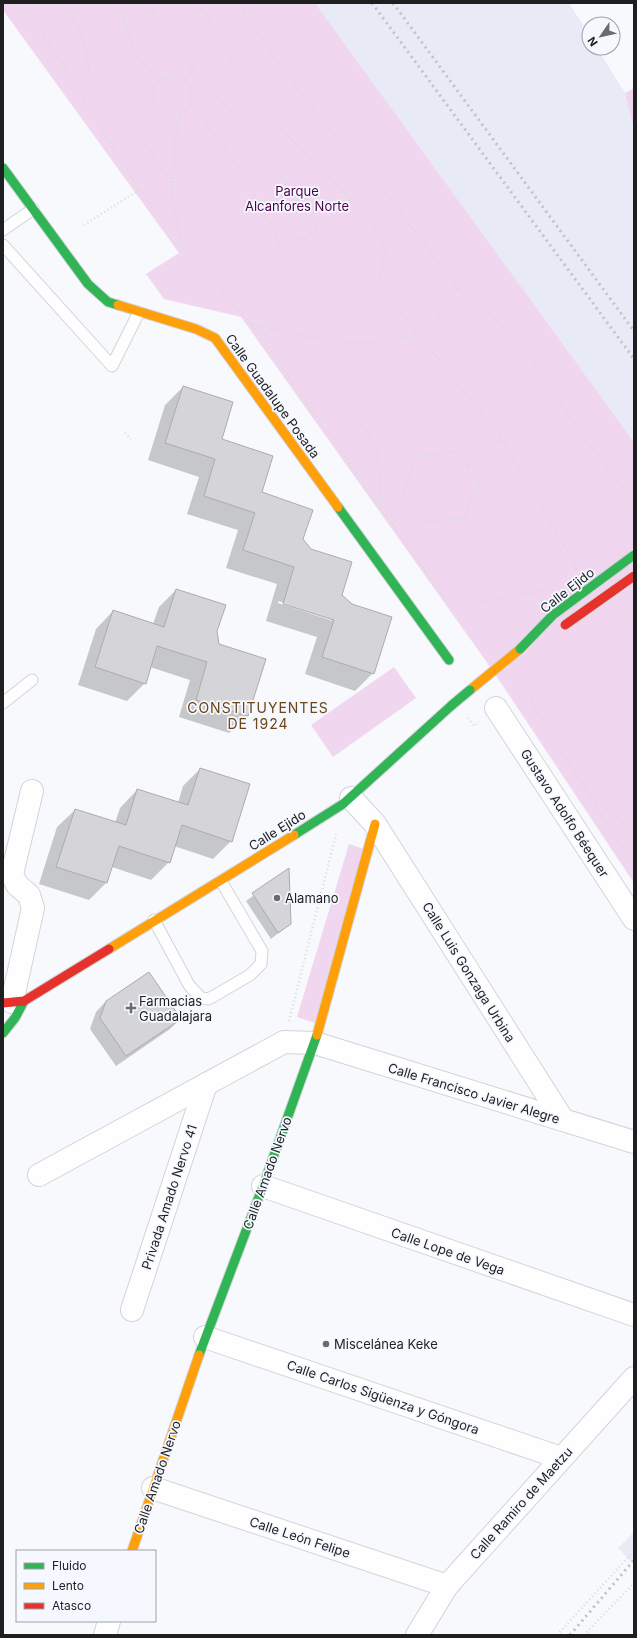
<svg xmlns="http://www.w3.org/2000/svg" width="637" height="1638" viewBox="0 0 637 1638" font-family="Inter,sans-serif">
	<rect width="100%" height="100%" fill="#f7f9fd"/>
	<g fill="#e8ebf5">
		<path d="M315 3H569L589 35V48H597L625 93 634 130V442Z"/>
		<path d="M634 1532V1565L618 1548Z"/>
	</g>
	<g fill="#f0d7ef">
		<path d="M3 3H315L634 442V883L493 671 241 317 164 299 146 274 179 253 3 10Z"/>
		<path d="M634 88V130L625 93Z"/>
		<path d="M394 667 416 698 333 757 311 725Z"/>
		<path d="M349 844 364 849 315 1023 297 1017Z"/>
	</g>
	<g fill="#0003" fill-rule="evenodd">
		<path d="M183 387 260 493 302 539 341 596 373 673 355 691 305 674 317 637 266 621 277 584 226 568 238 530 187 514 199 477 148 460 165 405ZM278 601 330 618 333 621 278 603Z"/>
		<path d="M176 590 216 631 218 645 264 660 247 716 229 733 179 717 190 680 150 667 145 683 127 701 78 685 96 629 113 611 153 624 159 607Z"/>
		<path d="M200 769 231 841 213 859 174 846 169 862 151 880 112 867 106 883 89 900 39 884 57 827 75 810 115 823 120 808 137 790 178 803 183 786Z"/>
		<path d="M288 870 290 924 271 939 246 901Z"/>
		<path d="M106 1001 180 1019 170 1029 116 1066 90 1029 96 1012Z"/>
	</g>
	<g fill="#d5d5d9" stroke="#acacaf">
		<path d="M183 386 233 402 222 439 273 456 262 492 313 510 303 539 311 549 352 562 342 595 352 604 392 617 374 674 322 657 334 620 283 604 294 567 243 550 255 513 204 496 215 459 165 443Z"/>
		<path d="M176 589 226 605 217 631 219 644 266 659 248 716 196 700 207 662 157 646 146 684 95 667 113 610 164 627Z"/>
		<path d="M200 768 250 784 232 842 182 825 170 863 119 846 107 883 56 867 75 809 126 825 137 789 188 805Z"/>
		<path d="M289 868 291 924 278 933 252 893Z"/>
		<path d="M149 972 181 1019 126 1056 100 1018 106 1001Z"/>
	</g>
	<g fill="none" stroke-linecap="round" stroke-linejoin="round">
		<defs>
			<g id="lane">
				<path d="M3 230 33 209"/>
				<path d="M3 245 112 366 139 312"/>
				<path d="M3 703 32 680"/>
				<path d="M154 920 189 985 201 998 208 999 214 996 250 975 261 964 262 951 221 881"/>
			</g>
			<g id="street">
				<path d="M496 708 634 919"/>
				<path d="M351 798 375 824 563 1120"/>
				<path d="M12 1002 33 908 29 895 17 885 12 874 32 791"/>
				<path d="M39 1175 284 1042 315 1043 634 1142"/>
				<path d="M263 1186 634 1315"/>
				<path d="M132 1310 206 1084"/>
				<path d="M205 1337 561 1458"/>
				<path d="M153 1488 447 1586"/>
				<path d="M105 1635 109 1621"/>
				<path d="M417 1635 447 1586 634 1378"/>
			</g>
			<g id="fast">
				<path d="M3 168 88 284 108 302 118 305"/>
				<path d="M338 507 449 660"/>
				<path d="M294 835 343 804 452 705"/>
				<path d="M3 1033 15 1018 24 1001"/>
				<path d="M199 1355 263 1186 317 1035"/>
			</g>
			<g id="slow">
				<path d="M118 305 196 329 215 338 338 507"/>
				<path d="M470 690 520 649"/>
				<path d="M109 949 294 835"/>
				<path d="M317 1035 375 824"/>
				<path d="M132 1551 199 1355"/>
			</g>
			<path id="jam" d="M3 1003 24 1001 109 949"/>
		</defs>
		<use href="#lane" stroke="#d2d4d7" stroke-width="13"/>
		<use href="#street" stroke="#d2d4d7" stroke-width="24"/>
		<use href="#fast" stroke="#d2d4d7" stroke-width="11"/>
		<use href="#slow" stroke="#d2d4d7" stroke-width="11"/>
		<use href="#jam" stroke="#d2d4d7" stroke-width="11"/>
		<g stroke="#d9dadb" stroke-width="2.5" stroke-dasharray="1 3" stroke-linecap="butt">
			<path d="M24 3 139 190 182 246 251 324 312 372 366 428 377 451 382 506"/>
			<path d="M62 3 72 16 85 46 89 71 103 84 173 183"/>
			<path d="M120 3 131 43 141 62 162 78"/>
			<path d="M148 3 164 32 214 93 245 123 318 231 280 247 262 207 228 152 191 103C195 76 167 65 153 89L154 103C164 118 180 118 191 103"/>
			<path d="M195 3 208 17 244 82 284 132 370 220 386 248 380 283 389 298 501 437 576 566 577 572"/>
			<path d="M238 3 296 87 342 144 388 196 458 289 487 312 520 342 579 432 634 503"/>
			<path d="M61 63 89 71"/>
			<path d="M185 80 193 65"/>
			<path d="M180 114 175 144 172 199 182 243"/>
			<path d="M84 225 139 190"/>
			<path d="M458 289C447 305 436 323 420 333 415 336 408 336 402 338 352 350 300 335 251 324L448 603H472L549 590"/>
			<path d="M125 433 131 439"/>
			<path d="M457 452 480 483 464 518 426 522 403 491 418 456Z"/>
			<path d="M467 467 501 437"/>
			<path d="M392 523 414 506"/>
			<path d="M622 610 634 614"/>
			<path d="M573 644 572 648 552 674 531 697 537 713 589 794 623 822 634 842"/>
			<path d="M468 718 474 726 479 722"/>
			<path d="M590 796 634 867"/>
			<path d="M623 822 634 816"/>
			<path d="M289 1021 336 834"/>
			<path d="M557 1635 634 1551"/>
			<path d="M584 1635 634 1583"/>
		</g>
		<use href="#lane" stroke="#fefeff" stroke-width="11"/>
		<use href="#street" stroke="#fefeff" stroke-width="22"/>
		<use href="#fast" stroke="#30b455" stroke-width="9"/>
		<use href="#slow" stroke="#ff9f0a" stroke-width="9"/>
		<use href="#jam" stroke="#e5322d" stroke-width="9"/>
		<g stroke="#c1c2c2" stroke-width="3" stroke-dasharray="2 4" stroke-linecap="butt">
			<path d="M372 3 634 359"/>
			<path d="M393 3 634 331"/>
			<path d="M570 1635 634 1560"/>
		</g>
		<defs>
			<g id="fast-bridge">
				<path d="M520 649 553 615 634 555"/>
				<path d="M452 705 470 690"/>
			</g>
			<path id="jam-bridge" d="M565 625 634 576"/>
		</defs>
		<use href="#fast-bridge" stroke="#d2d4d7" stroke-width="11" stroke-linecap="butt"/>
		<use href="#jam-bridge" stroke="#d2d4d7" stroke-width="11" stroke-linecap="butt"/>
		<use href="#fast-bridge" stroke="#30b455" stroke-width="9"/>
		<use href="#jam-bridge" stroke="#e5322d" stroke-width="9"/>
	</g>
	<g fill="#6a6b6e" stroke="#f5f8ff" stroke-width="1.5">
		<circle cx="277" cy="898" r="4"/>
		<path d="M129 1002h4v4h4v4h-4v4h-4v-4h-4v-4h4z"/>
		<circle cx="326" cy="1344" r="4"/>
	</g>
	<g text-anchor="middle" stroke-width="3.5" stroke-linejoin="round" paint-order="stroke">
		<g font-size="13" fill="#4c0347" stroke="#f5f8ff">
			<text x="297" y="196">Parque<tspan x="297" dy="15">Alcanfores Norte</tspan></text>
		</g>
		<g font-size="13" fill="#1e1f21" stroke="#f5f8ff">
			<text transform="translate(273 396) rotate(54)" y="5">Calle Guadalupe Posada</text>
			<text transform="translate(567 590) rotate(-38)" y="5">Calle Ejido</text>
			<text transform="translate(565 813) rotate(57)" y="5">Gustavo Adolfo Béequer</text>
			<text transform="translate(277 830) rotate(-32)" y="5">Calle Ejido</text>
			<text transform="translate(469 972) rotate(58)" y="5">Calle Luis Gonzaga Urbina</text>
			<text transform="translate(474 1093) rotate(17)" y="5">Calle Francisco Javier Alegre</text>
			<text transform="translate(267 1173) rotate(-70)" y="5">Calle Amado Nervo</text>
			<text transform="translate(169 1197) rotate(-72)" y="5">Privada Amado Nervo 41</text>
			<text transform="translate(448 1251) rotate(19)" y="5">Calle Lope de Vega</text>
			<text transform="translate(383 1397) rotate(19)" y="5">Calle Carlos Sigüenza y Góngora</text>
			<text transform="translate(157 1477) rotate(-71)" y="5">Calle Amado Nervo</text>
			<text transform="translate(521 1503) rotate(-48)" y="5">Calle Ramiro de Maetzu</text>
			<text transform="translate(300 1537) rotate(18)" y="5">Calle León Felipe</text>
		</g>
		<g font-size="13" fill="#1e1f21" stroke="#f5f8ff" text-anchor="start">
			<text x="285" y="903">Alamano</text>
			<text x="139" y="1006">Farmacias<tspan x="139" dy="15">Guadalajara</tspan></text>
			<text x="334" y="1349">Miscelánea Keke</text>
		</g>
		<g font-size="14" letter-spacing="1" fill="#6c4518" stroke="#f5f8ff">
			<text x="258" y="713">CONSTITUYENTES<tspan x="258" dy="16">DE 1924</tspan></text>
		</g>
	</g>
	<rect width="637" height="1638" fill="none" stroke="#1e1f21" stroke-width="8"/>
	<rect x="16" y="1550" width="140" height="72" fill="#f5f8ff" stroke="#9fa1a6"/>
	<rect x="24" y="1563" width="20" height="6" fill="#30b455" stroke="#9fa1a6"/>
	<text x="52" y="1570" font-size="12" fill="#1e1f21">Fluido</text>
	<rect x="24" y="1583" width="20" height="6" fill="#ff9f0a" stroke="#9fa1a6"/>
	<text x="52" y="1590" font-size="12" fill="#1e1f21">Lento</text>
	<rect x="24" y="1603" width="20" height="6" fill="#e5322d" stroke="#9fa1a6"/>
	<text x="52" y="1610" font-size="12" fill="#1e1f21">Atasco</text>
	<g transform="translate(601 36) rotate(236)"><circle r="19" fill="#f5f8ff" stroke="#9fa1a6"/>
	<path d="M0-3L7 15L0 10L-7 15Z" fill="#6a6b6e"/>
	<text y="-6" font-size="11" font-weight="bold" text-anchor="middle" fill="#1e1f21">N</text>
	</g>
</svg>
